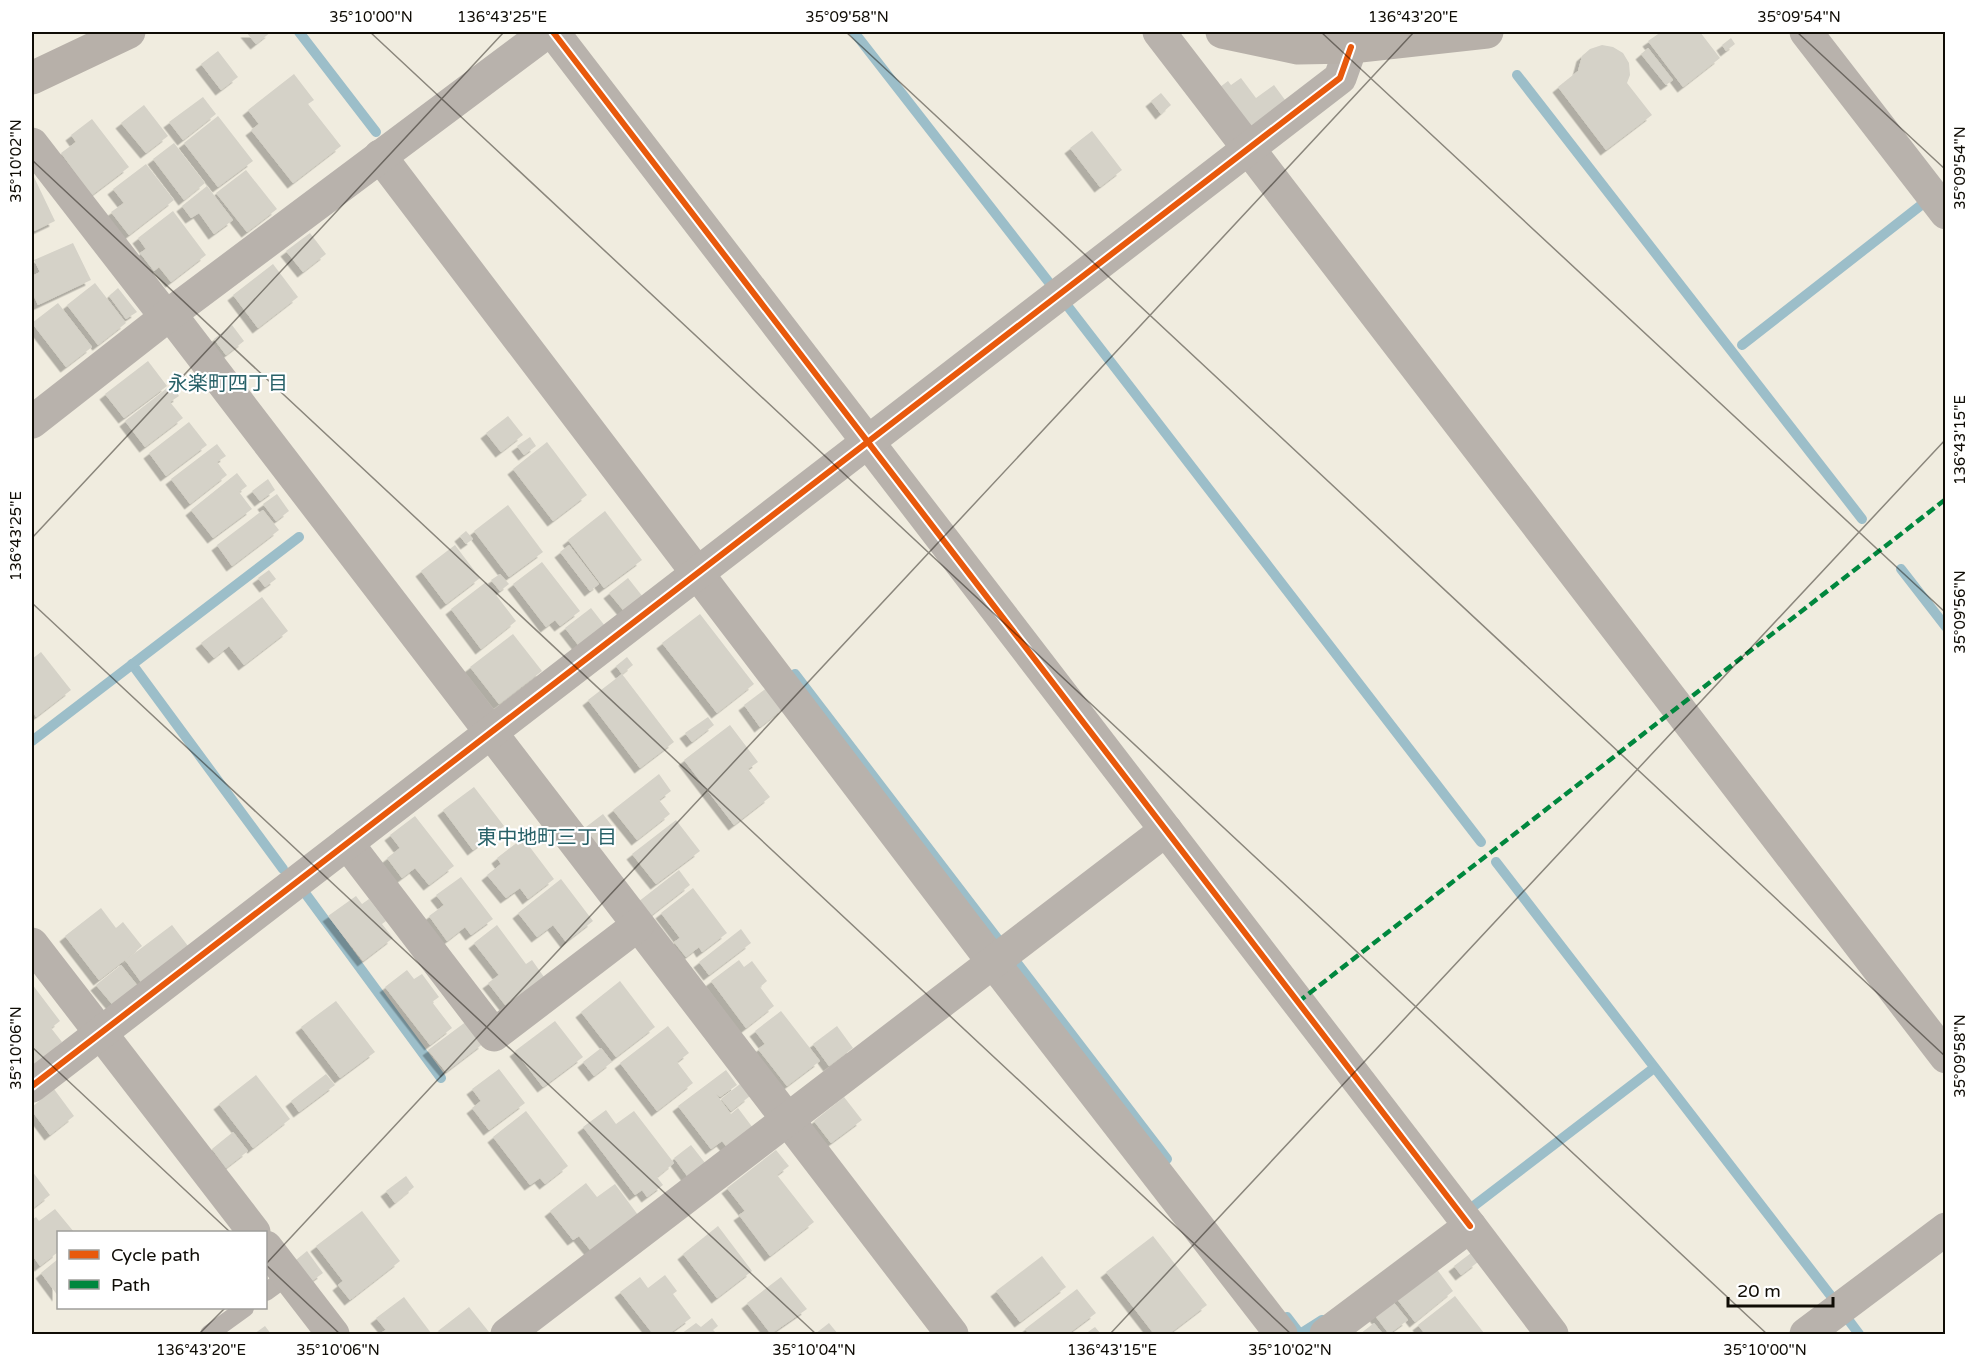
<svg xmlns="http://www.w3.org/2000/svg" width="1977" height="1366" viewBox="0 0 1977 1366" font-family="'Varela Round','Noto Sans JP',sans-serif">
	<defs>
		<filter id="shadow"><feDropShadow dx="-5.5" dy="5.5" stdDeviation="0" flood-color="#0004"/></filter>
	</defs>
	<rect width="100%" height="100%" fill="#f0ecdf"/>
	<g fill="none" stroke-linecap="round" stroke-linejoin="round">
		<g stroke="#9cbec9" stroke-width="10">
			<path d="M299 32 376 132"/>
			<path d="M854 32 1051 285"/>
			<path d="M1517 75 1862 519"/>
			<path d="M1066 304 1481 842"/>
			<path d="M1742 345 1920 206"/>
			<path d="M1901 569 1946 627"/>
			<path d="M132 664 283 869"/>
			<path d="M795 674 997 938"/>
			<path d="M32 741 299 537"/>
			<path d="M1496 862 1831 1296"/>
			<path d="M305 893 441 1078"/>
			<path d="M1014 959 1167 1159"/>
			<path d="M1475 1205 1654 1068"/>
			<path d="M1287 1317 1300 1334 1322 1320"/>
			<path d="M1847 1318 1859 1334"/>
		</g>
	</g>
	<g fill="#d5d2c8" filter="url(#shadow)">
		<path d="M246 32H271L256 44Z"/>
		<path d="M1661 32 1664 34 1700 32 1720 58 1683 87 1648 41Z"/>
		<path d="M1731 38 1735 44 1726 51 1722 45Z"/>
		<path d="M1602 45 1613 47 1623 53 1629 63 1630 75 1627 83 1652 115 1606 150 1558 87 1578 71 1582 56 1590 49Z"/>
		<path d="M1648 48 1673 80 1666 85 1641 54Z"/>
		<path d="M218 51 238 77 221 90 201 64Z"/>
		<path d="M294 74 314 100 308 104 341 146 293 183 251 130 259 124 248 110Z"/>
		<path d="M1241 78 1256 98 1274 85 1291 108 1252 137 1216 90 1228 81 1231 85Z"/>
		<path d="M1161 93 1171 105 1161 114 1151 101Z"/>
		<path d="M203 97 216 114 183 140 169 122Z"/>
		<path d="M144 105 168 136 146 153 121 123Z"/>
		<path d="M218 116 253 161 218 187 184 143Z"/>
		<path d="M92 119 129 167 92 195 61 153 76 142 71 135Z"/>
		<path d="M1092 131 1122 170 1100 187 1070 148Z"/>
		<path d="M174 143 205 183 184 200 153 159Z"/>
		<path d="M146 164 174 200 129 235 111 212 124 203 113 189Z"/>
		<path d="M246 170 277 209 247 232 216 193Z"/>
		<path d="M33 175 55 221 32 232V176Z"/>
		<path d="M207 186 233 220 214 234 199 213 191 218 182 206Z"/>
		<path d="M173 211 206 255 171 282 159 267 154 271 140 253 146 249 138 238Z"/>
		<path d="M310 233 326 254 303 272 286 251Z"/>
		<path d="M73 243 91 280 38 305 32 292V276L40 272 34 260Z"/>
		<path d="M273 264 298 297 258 328 233 295Z"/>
		<path d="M95 283 126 323 98 345 67 305Z"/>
		<path d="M118 288 137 312 126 319 109 296Z"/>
		<path d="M58 303 92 347 66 367 32 323Z"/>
		<path d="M232 325 244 341 226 355 214 339Z"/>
		<path d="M148 361 167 386 124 418 105 394Z"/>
		<path d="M171 385 179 396 170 402 183 418 145 447 125 421Z"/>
		<path d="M508 416 523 435 501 452 486 433Z"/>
		<path d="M189 422 207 445 166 476 149 453Z"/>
		<path d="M530 437 536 446 524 455 517 446Z"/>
		<path d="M547 442 587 495 553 521 513 469Z"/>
		<path d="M217 444 226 456 217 462 227 475 190 504 171 479Z"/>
		<path d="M237 473 247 486 239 492 252 509 213 538 191 510Z"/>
		<path d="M268 479 275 490 260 501 252 491Z"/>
		<path d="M277 494 289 511 276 521 263 504Z"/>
		<path d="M508 505 543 552 509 577 474 531Z"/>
		<path d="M263 510 279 530 232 566 217 545Z"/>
		<path d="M605 511 642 560 604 588 568 540Z"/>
		<path d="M466 531 473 539 466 544 460 536Z"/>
		<path d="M455 545 480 578 446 604 421 571Z"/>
		<path d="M569 545 599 584 590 591 560 552Z"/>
		<path d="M542 562 580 611 560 626 555 620 546 627 513 584Z"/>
		<path d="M269 570 276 579 265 587 258 578Z"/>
		<path d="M500 574 509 584 500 591 491 580Z"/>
		<path d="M628 578 643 597 624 611 609 593Z"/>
		<path d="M486 582 516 621 481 649 451 609Z"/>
		<path d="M262 597 288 631 244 665 229 646 214 658 201 643Z"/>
		<path d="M591 608 605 626 579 646 565 628Z"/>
		<path d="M700 614 754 684 717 713 662 643Z"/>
		<path d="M513 634 542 671 499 704 470 667Z"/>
		<path d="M41 652 71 690 36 717 32 710V659Z"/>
		<path d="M627 657 633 665 622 674 616 666Z"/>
		<path d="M622 674 674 742 640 768 588 700Z"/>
		<path d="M768 687 784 708 760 727 744 705Z"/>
		<path d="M708 717 714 725 692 742 685 733Z"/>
		<path d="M730 725 758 762 748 769 770 797 734 825 684 760Z"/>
		<path d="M659 774 671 791 659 800 670 814 637 840 613 810Z"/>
		<path d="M474 787 504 826 473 850 443 810Z"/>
		<path d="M603 814 615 830 595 846 582 830Z"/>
		<path d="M415 816 454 866 429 885 415 868 402 878 387 858 400 848 390 835Z"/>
		<path d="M676 820 700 851 656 884 632 854Z"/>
		<path d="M523 838 554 879 528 899 520 888 506 898 487 875 501 864 497 858Z"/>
		<path d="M679 870 690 885 649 917 638 902Z"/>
		<path d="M461 877 493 919 471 935 465 927 447 941 429 916 444 905 436 895Z"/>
		<path d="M561 879 593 921 566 942 553 925 537 937 518 913Z"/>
		<path d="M693 888 727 933 702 952 699 947 686 957 674 942 680 938 661 913Z"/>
		<path d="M356 896 362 904 369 899 386 921 382 924 393 938 363 961 328 916Z"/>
		<path d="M101 908 116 928 123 922 142 946 127 959 172 925 188 946 141 982 125 960 99 980 65 936Z"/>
		<path d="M497 925 526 964 532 960 544 977 506 1006 488 983 499 975 474 943Z"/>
		<path d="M741 929 751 943 709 975 699 962Z"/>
		<path d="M739 960 744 967 752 961 767 981 760 987 774 1006 746 1028 711 981Z"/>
		<path d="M121 965 137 985 112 1004 96 985Z"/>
		<path d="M407 970 414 979 422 974 439 997 432 1002 452 1028 430 1045 385 987Z"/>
		<path d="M620 981 655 1027 616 1057 581 1012Z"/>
		<path d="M32 984 60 1021 51 1028 62 1042 35 1064 32 1060Z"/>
		<path d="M336 1001 375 1052 340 1078 301 1027Z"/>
		<path d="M781 1011 820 1061 787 1086 758 1049 765 1044 755 1031Z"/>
		<path d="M467 1021 484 1043 446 1072 428 1050Z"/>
		<path d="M555 1021 583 1057 543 1087 515 1051Z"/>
		<path d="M668 1026 689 1053 677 1062 693 1083 657 1111 620 1063Z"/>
		<path d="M837 1026 853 1048 829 1066 813 1044Z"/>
		<path d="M601 1048 612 1062 594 1076 583 1062Z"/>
		<path d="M499 1069 525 1103 489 1130 472 1108 481 1101 472 1089Z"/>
		<path d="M726 1070 737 1085 720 1097 716 1094 731 1114 738 1108 753 1128 727 1147 722 1141 711 1149 678 1106Z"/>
		<path d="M326 1074 335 1085 299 1112 291 1101Z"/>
		<path d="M256 1075 290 1119 253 1148 219 1104Z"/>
		<path d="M740 1084 750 1096 731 1111 721 1099Z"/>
		<path d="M54 1089 74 1116 50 1135 32 1111V1107Z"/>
		<path d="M844 1097 862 1120 831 1143 814 1121Z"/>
		<path d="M606 1110 616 1124 634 1111 674 1163 657 1177 663 1185 647 1197 642 1190 635 1195 583 1127Z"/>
		<path d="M526 1111 568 1166 545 1184 540 1178 530 1185 493 1137Z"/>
		<path d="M233 1132 248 1151 226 1168 212 1149Z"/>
		<path d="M691 1145 706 1164 688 1177 674 1158Z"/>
		<path d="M776 1150 789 1166 777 1175 814 1222 770 1256 739 1215 745 1211 727 1188Z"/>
		<path d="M32 1171 50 1195 32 1209Z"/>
		<path d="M406 1176 414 1187 395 1203 386 1191Z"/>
		<path d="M586 1183 597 1197 615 1184 638 1215 591 1251 579 1236 573 1240 550 1211Z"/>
		<path d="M55 1209 74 1232H58V1252L40 1266 32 1255V1220L36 1217 39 1221Z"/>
		<path d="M362 1211 400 1261 350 1300 338 1285 343 1281 316 1246Z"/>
		<path d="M718 1226 752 1271 717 1298 683 1254Z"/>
		<path d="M1153 1236 1207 1305 1169 1334H1154L1106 1272Z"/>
		<path d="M307 1251 323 1273 312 1281 296 1260Z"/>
		<path d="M1471 1253 1478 1262 1461 1275 1454 1266Z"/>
		<path d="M1042 1256 1066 1287 1020 1322 996 1291Z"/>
		<path d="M58 1259V1296L41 1273Z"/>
		<path d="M1436 1268 1453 1291 1415 1322 1397 1299Z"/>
		<path d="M665 1275 677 1291 673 1294 691 1318 669 1334H653L620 1292 640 1277 648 1288Z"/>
		<path d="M781 1277 807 1309 771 1334 747 1303Z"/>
		<path d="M1077 1289 1096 1313 1068 1334H1029L1025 1329Z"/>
		<path d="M1455 1296 1484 1333 1425 1334 1418 1325Z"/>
		<path d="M404 1297 431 1333 430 1334H379L386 1330 376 1318Z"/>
		<path d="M1391 1299 1408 1320 1389 1334 1373 1313Z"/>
		<path d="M469 1307 489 1332 485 1334H441L438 1331Z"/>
		<path d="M712 1318 718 1326 713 1330 717 1334H681L696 1323 701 1327Z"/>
		<path d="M829 1323 838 1334H815Z"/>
		<path d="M1374 1323 1383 1334H1360Z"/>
		<path d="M265 1326 271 1334H254Z"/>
		<path d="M1095 1327 1101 1334H1085Z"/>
	</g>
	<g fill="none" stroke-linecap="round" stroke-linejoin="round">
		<g stroke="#b8b2ac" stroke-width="18">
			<path d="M266 1292 288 1276"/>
			<path d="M209 1334 245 1308"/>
		</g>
		<g stroke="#b8b2ac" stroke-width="33">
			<path d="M553 32 1470 1226"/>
			<path d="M1159 32 1946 1057"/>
			<path d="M1806 32 1946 213"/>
			<path d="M32 144 166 317"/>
			<path d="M380 156 993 962 1281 1334"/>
			<path d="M170 314 952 1334"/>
			<path d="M32 422 170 314 547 32"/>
			<path d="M347 843 494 1035 638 925"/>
			<path d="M32 944 254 1232"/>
			<path d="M32 1086 1340 78 1351 47"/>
			<path d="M266 1247 333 1334"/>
			<path d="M507 1334 1166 830"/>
			<path d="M1326 1334 1470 1226 1552 1334"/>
			<path d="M1806 1334 1946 1229"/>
		</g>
		<g stroke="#b7b0a9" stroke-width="33">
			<path d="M1222 32 1298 48 1351 47 1487 32"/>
			<path d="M32 78 129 32"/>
		</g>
		<path stroke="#00873e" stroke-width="4.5" stroke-dasharray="9 4.5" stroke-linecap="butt" d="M1298 1002 1946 499"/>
		<defs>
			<g id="cycleway">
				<path d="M553 32 1470 1226"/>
				<path d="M32 1086 1340 78 1351 47"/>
			</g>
		</defs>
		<use href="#cycleway" stroke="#fff" stroke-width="10"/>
		<use href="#cycleway" stroke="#e8590c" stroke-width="6"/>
	</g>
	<path fill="none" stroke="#0f0c05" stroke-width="1.5" stroke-opacity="0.45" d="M370 32 1767 1334M846 32 1946 1057M1321 32 1946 613M1797 32 1946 170M32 160 1291 1334M32 538 504 32M32 603 816 1334M32 1047 230 1232M266 1264 1414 32M266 1265 340 1334M199 1334 225 1308M1110 1334 1946 439"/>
	<g text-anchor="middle" stroke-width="4.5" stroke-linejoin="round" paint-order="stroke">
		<g font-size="20" fill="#286168" stroke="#fff">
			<text x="228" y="390">永楽町四丁目</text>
			<text x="547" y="844">東中地町三丁目</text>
		</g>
	</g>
	<rect width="1977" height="1366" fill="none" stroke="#ffffff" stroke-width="66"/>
	<rect x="57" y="1231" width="210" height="78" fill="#ffffff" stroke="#9f9e9b" stroke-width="1.5"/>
	<rect x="69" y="1250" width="30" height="9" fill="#e8590c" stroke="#9f9e9b" stroke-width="1.5"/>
	<text x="111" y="1261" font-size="18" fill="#0f0c05">Cycle path</text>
	<rect x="69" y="1280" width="30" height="9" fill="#00873e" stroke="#9f9e9b" stroke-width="1.5"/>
	<text x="111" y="1291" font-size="18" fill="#0f0c05">Path</text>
	<path d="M1728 1297v9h105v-9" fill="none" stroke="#0f0c05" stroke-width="3"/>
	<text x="1737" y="1297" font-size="18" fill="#0f0c05" stroke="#ffffff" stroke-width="4.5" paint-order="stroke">20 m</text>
	<rect x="33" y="33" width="1911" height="1300" fill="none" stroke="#0f0c05" stroke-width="2"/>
	<g font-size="15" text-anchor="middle" fill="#0f0c05">
		<text x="371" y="22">35°10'00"N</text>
		<text x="502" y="22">136°43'25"E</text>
		<text x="847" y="22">35°09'58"N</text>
		<text x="1413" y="22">136°43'20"E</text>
		<text x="1799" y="22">35°09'54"N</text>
		<text transform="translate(16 161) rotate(-90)" y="5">35°10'02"N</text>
		<text transform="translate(1960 168) rotate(-90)" y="5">35°09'54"N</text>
		<text transform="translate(1960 440) rotate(-90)" y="5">136°43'15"E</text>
		<text transform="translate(16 536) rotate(-90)" y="5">136°43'25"E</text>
		<text transform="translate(1960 612) rotate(-90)" y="5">35°09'56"N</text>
		<text transform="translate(16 1048) rotate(-90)" y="5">35°10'06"N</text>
		<text transform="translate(1960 1056) rotate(-90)" y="5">35°09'58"N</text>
		<text x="201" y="1355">136°43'20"E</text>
		<text x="338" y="1355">35°10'06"N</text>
		<text x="814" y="1355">35°10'04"N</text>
		<text x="1112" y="1355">136°43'15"E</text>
		<text x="1290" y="1355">35°10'02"N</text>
		<text x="1765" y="1355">35°10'00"N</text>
	</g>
</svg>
